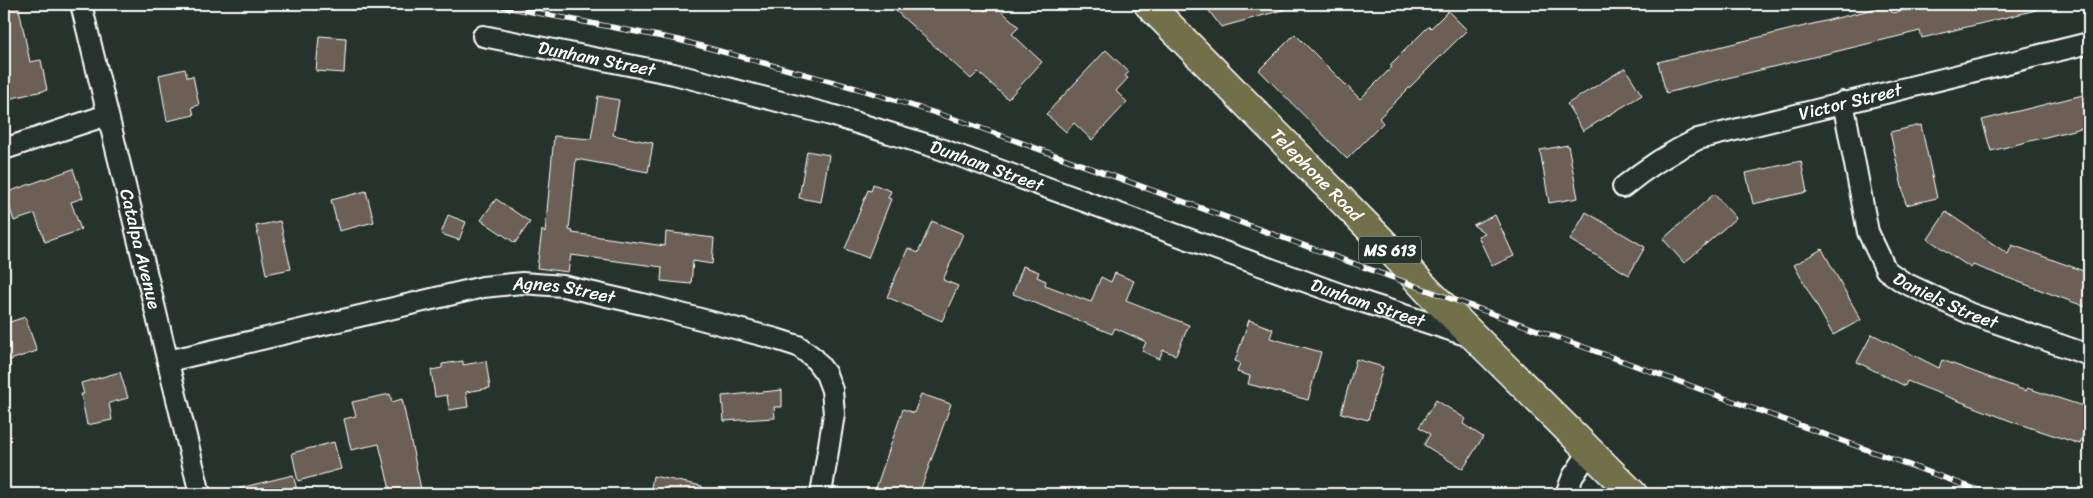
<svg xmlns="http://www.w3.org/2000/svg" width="2093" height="498" viewBox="0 0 2093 498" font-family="Sriracha,sans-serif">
	<rect width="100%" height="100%" fill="#26332d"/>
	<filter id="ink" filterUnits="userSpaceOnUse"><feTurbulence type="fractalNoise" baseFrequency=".02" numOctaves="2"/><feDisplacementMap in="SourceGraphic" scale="10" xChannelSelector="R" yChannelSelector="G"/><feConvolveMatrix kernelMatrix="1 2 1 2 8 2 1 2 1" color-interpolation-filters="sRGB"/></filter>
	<g filter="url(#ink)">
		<g fill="#6c6156" stroke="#fff">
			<path d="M4 4H18L30 62 41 60 47 90 4 100Z"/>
			<path d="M888 4H977L985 11 994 4 1019 27 1012 34 1042 62 1008 99 978 72 971 79Z"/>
			<path d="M1204 4H1285L1286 9 1221 27Z"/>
			<path d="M1929 4H2035L2036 10 1922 38 1920 31 1666 93 1658 62 1890 5 1892 13Z"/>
			<path d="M1448 11 1467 30 1379 118 1383 123 1347 159 1259 70 1295 34 1360 99 1392 67 1390 65 1429 26 1431 28Z"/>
			<path d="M319 36 346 38 344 73 316 71Z"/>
			<path d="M1106 50 1129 72 1125 76 1128 78 1116 91 1127 102 1092 140 1074 123 1066 132 1046 114Z"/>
			<path d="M1625 68 1642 95 1583 131 1567 104Z"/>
			<path d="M185 69 187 77 193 76 199 105 192 107 194 115 167 121 159 75Z"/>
			<path d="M2083 95 2089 126 1991 151 1982 120Z"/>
			<path d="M598 96 619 100 613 135 653 143 648 172 576 159 569 230 573 231 572 233 665 246 666 232 714 238 712 264 693 261 691 284 661 281 662 267 571 255 568 272 537 268 542 230 545 233 554 136 591 139Z"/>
			<path d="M1921 125 1937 198 1906 205 1890 132Z"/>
			<path d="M1568 145 1578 198 1549 203 1540 150Z"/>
			<path d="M807 151 829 155 821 202 799 198Z"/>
			<path d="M1801 161 1807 192 1753 204 1746 173Z"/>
			<path d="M73 169 83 198 71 202 81 230 45 242 35 214 14 221 5 193Z"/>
			<path d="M873 184 891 191 888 198 891 199 868 258 845 249 868 190 871 191Z"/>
			<path d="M366 191 374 222 339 231 331 200Z"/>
			<path d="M1714 194 1736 218 1684 263 1663 239Z"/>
			<path d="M496 199 530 222 515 243 481 220Z"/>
			<path d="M1586 212 1645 247 1629 275 1570 240Z"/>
			<path d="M1946 212 2008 254 2012 245 2089 273V308L1973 265 1971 268 1950 254 1928 239Z"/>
			<path d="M448 215 466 222 459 240 441 234Z"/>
			<path d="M1495 215 1514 256 1492 266 1478 236 1485 233 1473 225Z"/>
			<path d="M280 221 291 269 266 274 256 226Z"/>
			<path d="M932 221 963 234 943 280 958 286 942 321 887 297 908 248 918 253Z"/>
			<path d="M1822 249 1861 320 1833 335 1794 265Z"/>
			<path d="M1023 266 1039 272 1037 277 1046 281 1045 285 1091 302 1101 277 1111 282 1115 273 1134 281 1126 300 1189 325 1176 355 1163 350 1159 359 1142 351 1146 342 1115 328 1112 334 1013 294Z"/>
			<path d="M25 317 37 351 4 362V324Z"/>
			<path d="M1249 320 1273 329 1270 338 1321 352 1308 400 1248 384 1250 376 1237 372 1240 363 1235 361Z"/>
			<path d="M1872 334 1939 368 1942 360 2026 391 2027 388 2089 408V414L2080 444 2016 423 1907 381 1905 386 1857 362Z"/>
			<path d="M1356 359 1383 367 1368 420 1341 413Z"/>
			<path d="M463 361V365L486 361 490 388 466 392 468 407 449 410 447 395 435 397 431 370 442 368V364Z"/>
			<path d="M120 372 128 398 109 403 112 420 87 425 81 394H84L81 383Z"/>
			<path d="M782 390V407H774L775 418 724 421 722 396Z"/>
			<path d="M390 394 392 402 402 399 422 494H391L379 444 351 450 344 419 356 416 352 402Z"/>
			<path d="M921 394 951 404 919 494H874L903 409 914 413Z"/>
			<path d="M1436 400 1466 419 1463 424 1483 437 1463 469 1424 445 1430 434 1419 427Z"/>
			<path d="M334 442 341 469 298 481 292 453Z"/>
			<path d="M293 475 298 494H241L240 488Z"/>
			<path d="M653 476 702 486V494H650Z"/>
		</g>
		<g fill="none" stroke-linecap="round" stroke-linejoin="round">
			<defs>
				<g id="street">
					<path id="s1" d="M81 4 200 494"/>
					<path id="s2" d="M483 36 674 74 831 115 938 148 1348 297 1472 337"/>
					<path id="s3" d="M1843 102 1868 232 1886 270 1903 282 1971 314 2089 355"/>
					<path d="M4 149 107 115"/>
					<path id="s4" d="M1623 187C1646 168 1671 152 1698 139L2089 43"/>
					<path id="s5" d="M168 361 483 287 522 283 563 286 651 306 776 339 798 346 814 358 826 374 832 390 834 414 821 494"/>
					<path d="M1566 494 1573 476 1590 451"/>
				</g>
				<g id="primary">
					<path id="s6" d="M1148 4 1381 240 1428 291 1633 494"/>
				</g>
			</defs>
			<use href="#street" stroke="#fff" stroke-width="24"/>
			<use href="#primary" stroke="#fff" stroke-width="31"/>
			<use href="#street" stroke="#26332d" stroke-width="20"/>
			<use href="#primary" stroke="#71704a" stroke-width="28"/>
			<defs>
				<path id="rail" d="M491 4 679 40 859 89 961 121 1989 494"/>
			</defs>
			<use href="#rail" stroke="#fff" stroke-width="5.5"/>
			<use href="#rail" stroke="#26332d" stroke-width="4" stroke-dasharray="11" stroke-linecap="butt"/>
		</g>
	</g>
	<g text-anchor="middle" stroke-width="5" stroke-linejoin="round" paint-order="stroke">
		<rect fill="#26332d" stroke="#bec2c0" stroke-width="1" x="1359" y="236.5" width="62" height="27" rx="4"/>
		<g font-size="16" font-weight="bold" fill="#fff">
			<text x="1390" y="256">MS 613</text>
		</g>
		<g font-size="18" fill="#fff" stroke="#26332d">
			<text dy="6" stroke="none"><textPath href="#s2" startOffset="116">Dunham Street</textPath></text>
			<text dy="6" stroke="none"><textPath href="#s4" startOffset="246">Victor Street</textPath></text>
			<text dy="6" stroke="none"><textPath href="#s2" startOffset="521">Dunham Street</textPath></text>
			<text dy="6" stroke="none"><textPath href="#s6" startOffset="240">Telephone Road</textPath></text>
			<text dy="6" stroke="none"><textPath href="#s1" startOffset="252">Catalpa Avenue</textPath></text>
			<text dy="6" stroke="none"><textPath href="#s5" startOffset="405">Agnes Street</textPath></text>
			<text dy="6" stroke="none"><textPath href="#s3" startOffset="242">Daniels Street</textPath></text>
			<text dy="6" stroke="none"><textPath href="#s2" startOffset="926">Dunham Street</textPath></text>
		</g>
	</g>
	<rect width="2093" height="498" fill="none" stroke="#26332d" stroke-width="20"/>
	<rect x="10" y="10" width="2073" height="478" fill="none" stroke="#fff" stroke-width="2" filter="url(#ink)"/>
</svg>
